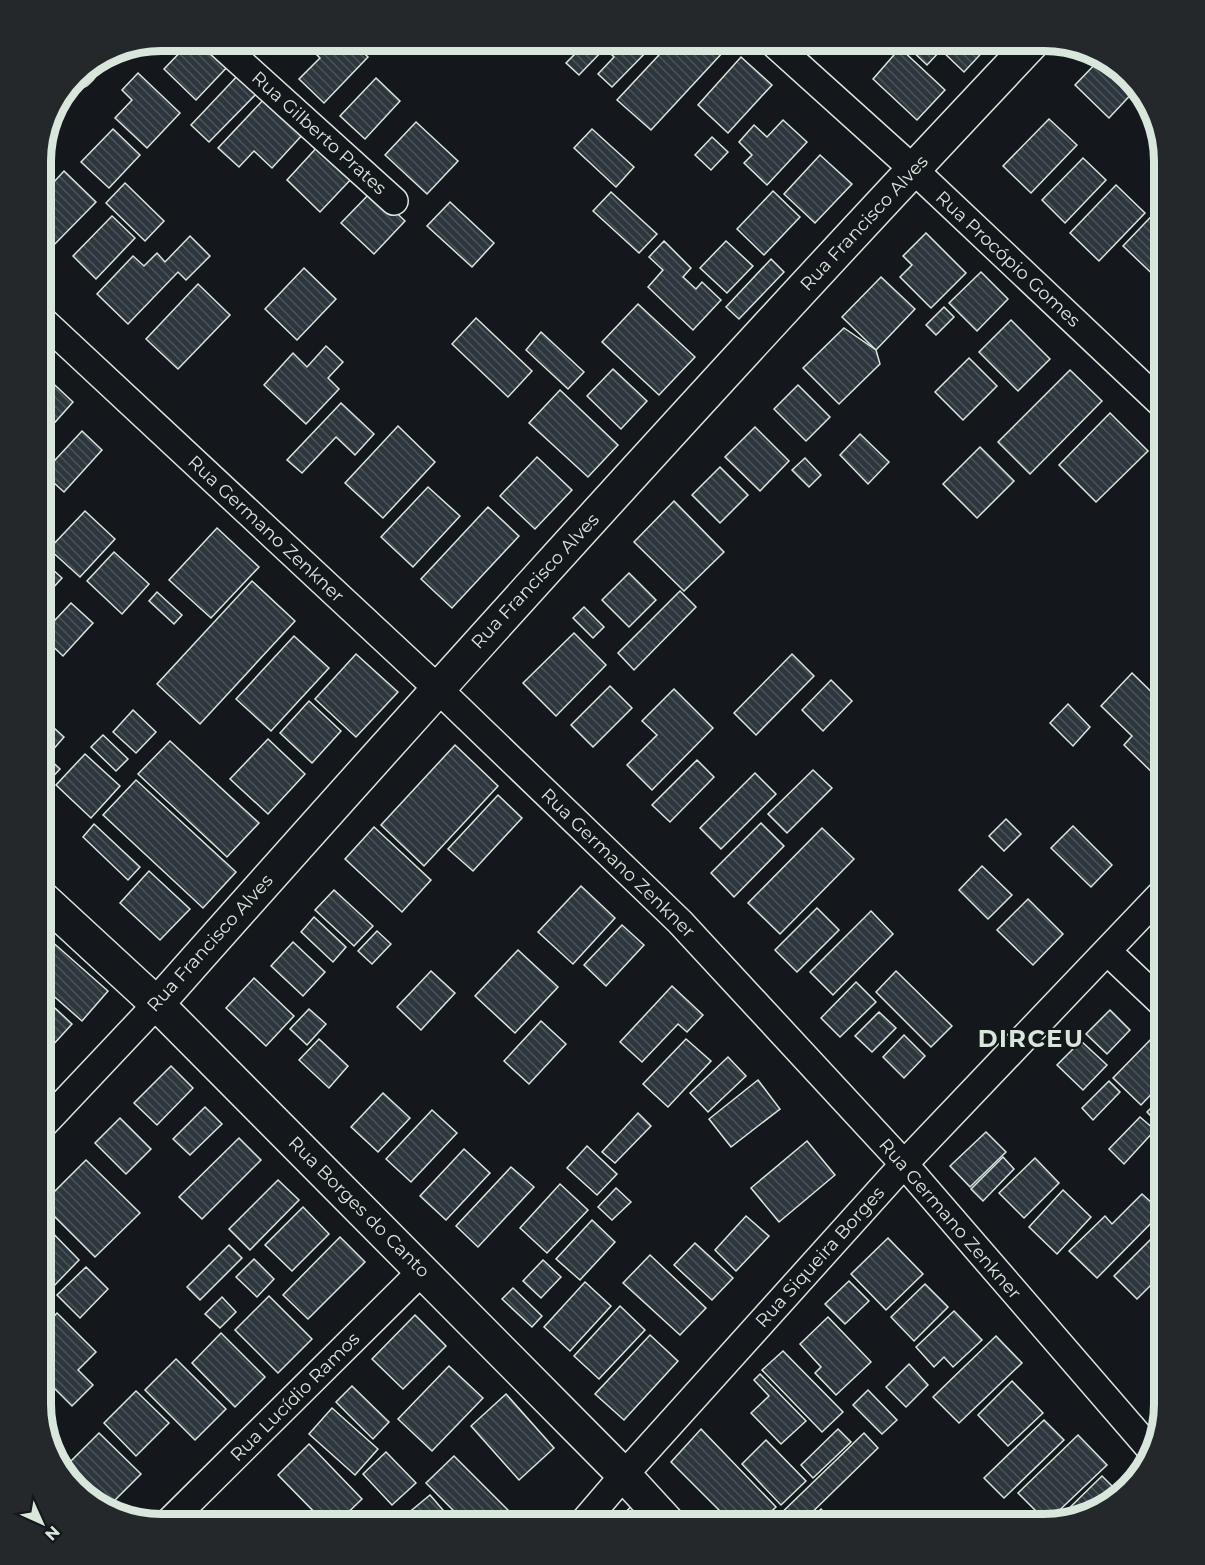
<svg xmlns="http://www.w3.org/2000/svg" width="1205" height="1565" viewBox="0 0 1205 1565" font-family="Montserrat,sans-serif">
	<defs>
		<pattern id="building-back-hatch" width="6" height="6" patternUnits="userSpaceOnUse" patternTransform="scale(1.5)"><rect width="6" height="6" fill="#2c363c"/><path d="M-1 5l2 2M0 0l6 6M5-1l2 2" fill="none" stroke="#4a5358"/></pattern>
	</defs>
	<rect width="100%" height="100%" fill="#14181c"/>
	<g fill="url(#building-back-hatch)" stroke="#d8e6dc" stroke-width="1.5">
		<path d="M191 41H208L231 63 196 100 164 69Z"/>
		<path d="M322 41H351L368 57 324 103 299 79 320 58 313 51Z"/>
		<path d="M588 41H657L612 87 598 74 614 57 605 48 579 75 566 63Z"/>
		<path d="M672 41H713L724 51 651 130 617 100Z"/>
		<path d="M914 41H988L991 43 964 72 941 50 927 65 908 47Z"/>
		<path d="M900 48 945 90 917 120 873 79Z"/>
		<path d="M1103 56 1137 88 1109 118 1075 85Z"/>
		<path d="M741 57 772 85 728 133 698 105Z"/>
		<path d="M242 71 261 89 209 142 191 125Z"/>
		<path d="M138 73 180 113 147 148 115 118 132 100 122 90Z"/>
		<path d="M376 78 400 101 365 139 340 116Z"/>
		<path d="M266 97 304 133 272 168 254 151 239 167 218 148Z"/>
		<path d="M1049 119 1077 145 1031 193 1003 166Z"/>
		<path d="M783 120 807 142 767 185 744 163 752 155 739 142 754 125 767 137Z"/>
		<path d="M416 122 458 161 427 194 385 155Z"/>
		<path d="M113 129 140 155 109 188 81 162Z"/>
		<path d="M592 129 634 167 616 187 574 148Z"/>
		<path d="M712 137 728 152 711 170 695 155Z"/>
		<path d="M320 144 354 176 320 212 287 180Z"/>
		<path d="M820 155 852 184 815 223 784 194Z"/>
		<path d="M1083 158 1106 180 1065 223 1042 200Z"/>
		<path d="M64 171 96 202 49 250 41 242V196Z"/>
		<path d="M125 183 164 221 145 241 106 203Z"/>
		<path d="M1116 185 1145 213 1099 261 1070 233Z"/>
		<path d="M373 190 405 221 374 254 341 223Z"/>
		<path d="M773 191 800 217 764 255 737 229Z"/>
		<path d="M611 192 657 234 639 253 593 211Z"/>
		<path d="M450 202 494 243 472 267 427 226Z"/>
		<path d="M1164 203V285L1123 246Z"/>
		<path d="M112 216 135 238 96 279 73 256Z"/>
		<path d="M926 233 966 273 931 308 900 277 912 265 903 256Z"/>
		<path d="M190 236 210 256 186 280 178 272 128 324 97 294 133 256 144 266 157 253 165 262Z"/>
		<path d="M664 241 691 268 683 277 696 289 702 282 721 300 693 330 648 287 663 270 649 257Z"/>
		<path d="M726 241 753 266 727 293 700 268Z"/>
		<path d="M771 259 784 272 739 319 726 307Z"/>
		<path d="M304 268 336 299 297 340 265 309Z"/>
		<path d="M981 272 1008 299 977 331 949 303Z"/>
		<path d="M881 277 915 309 876 350 842 317Z"/>
		<path d="M198 284 230 315 178 369 146 339Z"/>
		<path d="M638 304 695 357 659 395 602 342Z"/>
		<path d="M944 307 954 317 936 335 926 325Z"/>
		<path d="M476 318 532 371 508 397 452 344Z"/>
		<path d="M1011 320 1050 359 1018 391 979 352Z"/>
		<path d="M844 328 876 350 880 364 839 404 803 368Z"/>
		<path d="M541 332 584 372 568 389 526 350Z"/>
		<path d="M326 346 343 362 328 378 339 389 306 424 264 385 293 353 307 367Z"/>
		<path d="M969 358 997 386 963 420 935 392Z"/>
		<path d="M613 369 647 401 621 429 587 396Z"/>
		<path d="M1070 370 1102 401 1030 474 998 442Z"/>
		<path d="M42 373 73 402 41 438V374Z"/>
		<path d="M798 385 830 417 806 441 774 409Z"/>
		<path d="M560 390 618 445 588 477 529 423Z"/>
		<path d="M341 403 374 434 355 455 336 437 302 473 287 460Z"/>
		<path d="M1110 413 1148 451 1096 502 1059 465Z"/>
		<path d="M398 426 435 462 383 518 345 483Z"/>
		<path d="M755 427 789 461 760 491 725 457Z"/>
		<path d="M82 431 102 450 64 492 43 473Z"/>
		<path d="M860 434 889 462 868 484 840 455Z"/>
		<path d="M44 446 53 454 41 467V449Z"/>
		<path d="M980 447 1014 481 977 518 943 484Z"/>
		<path d="M537 457 572 490 535 529 500 496Z"/>
		<path d="M805 458 821 475 809 487 792 470Z"/>
		<path d="M720 467 748 495 720 523 692 495Z"/>
		<path d="M428 487 460 516 413 567 381 537Z"/>
		<path d="M674 501 724 552 684 591 634 542Z"/>
		<path d="M488 507 519 536 452 608 421 579Z"/>
		<path d="M85 511 115 539 80 577 49 549Z"/>
		<path d="M217 528 259 567 211 618 169 580Z"/>
		<path d="M1164 548V572L1153 560Z"/>
		<path d="M114 552 149 584 122 614 87 581Z"/>
		<path d="M41 559 62 578 41 601Z"/>
		<path d="M629 573 656 600 629 627 602 600Z"/>
		<path d="M252 581 295 621 200 724 157 684Z"/>
		<path d="M680 591 696 607 634 670 618 653Z"/>
		<path d="M157 592 182 615 174 624 149 601Z"/>
		<path d="M71 603 93 623 63 656 41 635Z"/>
		<path d="M584 607 604 627 593 638 573 618Z"/>
		<path d="M574 633 606 665 556 716 523 683Z"/>
		<path d="M294 636 329 668 271 731 236 699Z"/>
		<path d="M356 654 398 692 356 737 315 699Z"/>
		<path d="M792 654 814 676 756 735 734 713Z"/>
		<path d="M1132 673 1164 704V784L1124 745 1132 736 1101 706Z"/>
		<path d="M831 680 852 701 823 731 802 710Z"/>
		<path d="M610 686 632 708 593 747 571 725Z"/>
		<path d="M674 689 713 728 652 790 627 765 657 735 642 721Z"/>
		<path d="M309 701 341 731 312 763 280 733Z"/>
		<path d="M1068 704 1090 727 1073 746 1050 723Z"/>
		<path d="M133 710 156 732 136 753 113 732Z"/>
		<path d="M42 717 64 737 51 752 41 742V718Z"/>
		<path d="M103 735 128 759 116 771 91 747Z"/>
		<path d="M268 739 305 774 268 814 230 779Z"/>
		<path d="M170 741 259 823 227 857 138 774Z"/>
		<path d="M455 745 498 786 424 866 381 825Z"/>
		<path d="M41 751 60 769 41 789Z"/>
		<path d="M85 754 120 786 91 818 56 785Z"/>
		<path d="M697 760 714 777 670 822 652 805Z"/>
		<path d="M813 770 832 788 787 833 768 814Z"/>
		<path d="M755 773 776 794 721 849 700 828Z"/>
		<path d="M136 780 236 872 203 908 103 815Z"/>
		<path d="M498 795 522 818 473 871 448 849Z"/>
		<path d="M1006 819 1021 834 1004 851 989 836Z"/>
		<path d="M761 823 784 846 734 897 711 873Z"/>
		<path d="M94 824 140 867 128 880 83 837Z"/>
		<path d="M1073 826 1112 865 1091 887 1051 848Z"/>
		<path d="M374 827 431 880 402 912 345 859Z"/>
		<path d="M822 828 854 859 780 934 748 903Z"/>
		<path d="M982 866 1012 895 988 919 959 890Z"/>
		<path d="M149 871 190 909 160 940 120 903Z"/>
		<path d="M581 886 615 918 573 964 538 932Z"/>
		<path d="M334 890 373 926 354 946 315 910Z"/>
		<path d="M1028 899 1063 934 1033 965 997 930Z"/>
		<path d="M817 908 839 930 797 972 775 950Z"/>
		<path d="M871 911 893 934 833 995 810 972Z"/>
		<path d="M314 917 346 947 333 962 301 932Z"/>
		<path d="M622 925 644 945 606 986 584 965Z"/>
		<path d="M377 931 391 944 372 964 358 951Z"/>
		<path d="M41 932 108 991 82 1021 41 985Z"/>
		<path d="M293 942 325 972 303 996 271 966Z"/>
		<path d="M518 950 558 987 515 1033 475 996Z"/>
		<path d="M431 971 455 993 421 1030 397 1007Z"/>
		<path d="M896 971 952 1026 931 1047 876 992Z"/>
		<path d="M254 978 294 1016 266 1046 226 1008Z"/>
		<path d="M856 982 876 1002 840 1037 821 1018Z"/>
		<path d="M672 986 703 1015 687 1032 678 1024 642 1062 620 1042Z"/>
		<path d="M41 995 72 1024 42 1057 41 1056Z"/>
		<path d="M309 1009 326 1024 307 1045 290 1029Z"/>
		<path d="M1110 1010 1130 1030 1107 1054 1086 1034Z"/>
		<path d="M879 1012 896 1028 872 1052 855 1036Z"/>
		<path d="M541 1021 566 1044 529 1084 504 1061Z"/>
		<path d="M904 1035 925 1056 904 1078 883 1057Z"/>
		<path d="M1154 1036 1164 1046V1081L1141 1105 1113 1078Z"/>
		<path d="M319 1039 348 1066 329 1088 299 1060Z"/>
		<path d="M686 1039 711 1061 668 1107 643 1084Z"/>
		<path d="M1081 1041 1107 1065 1083 1090 1057 1065Z"/>
		<path d="M728 1057 746 1076 708 1112 690 1093Z"/>
		<path d="M171 1066 193 1088 157 1125 134 1103Z"/>
		<path d="M758 1080 780 1109 731 1147 709 1119Z"/>
		<path d="M1109 1081 1120 1092 1093 1120 1082 1108Z"/>
		<path d="M383 1093 410 1118 378 1152 351 1127Z"/>
		<path d="M1164 1095V1130L1147 1112Z"/>
		<path d="M205 1107 222 1124 190 1155 173 1139Z"/>
		<path d="M432 1110 457 1133 411 1182 386 1159Z"/>
		<path d="M638 1113 651 1126 615 1163 602 1152Z"/>
		<path d="M1140 1117 1155 1130 1124 1164 1109 1149Z"/>
		<path d="M120 1118 151 1149 126 1174 95 1143Z"/>
		<path d="M986 1132 1006 1152 970 1187 950 1166Z"/>
		<path d="M239 1138 261 1160 202 1219 179 1197Z"/>
		<path d="M807 1141 835 1175 779 1222 751 1188Z"/>
		<path d="M587 1146 617 1174 597 1195 567 1168Z"/>
		<path d="M464 1149 490 1173 446 1220 420 1196Z"/>
		<path d="M1003 1157 1014 1169 983 1201 971 1189Z"/>
		<path d="M1035 1158 1059 1183 1024 1218 999 1193Z"/>
		<path d="M86 1160 140 1213 95 1257 42 1204Z"/>
		<path d="M511 1167 534 1187 478 1247 456 1226Z"/>
		<path d="M278 1180 299 1200 250 1250 229 1229Z"/>
		<path d="M560 1184 588 1210 547 1253 520 1228Z"/>
		<path d="M616 1188 631 1202 612 1220 598 1207Z"/>
		<path d="M1063 1190 1091 1217 1057 1254 1029 1227Z"/>
		<path d="M1142 1194 1162 1212 1097 1278 1069 1251 1105 1216 1112 1224Z"/>
		<path d="M303 1207 329 1234 292 1271 265 1245Z"/>
		<path d="M746 1216 769 1236 736 1271 715 1250Z"/>
		<path d="M592 1220 615 1242 580 1280 556 1259Z"/>
		<path d="M41 1221 79 1260 52 1288 41 1277Z"/>
		<path d="M1164 1226V1272L1137 1299 1114 1276Z"/>
		<path d="M340 1237 365 1262 308 1319 283 1295Z"/>
		<path d="M888 1238 923 1274 886 1310 851 1274Z"/>
		<path d="M695 1243 733 1278 712 1300 674 1265Z"/>
		<path d="M229 1245 242 1258 200 1300 187 1287Z"/>
		<path d="M650 1255 706 1308 680 1335 623 1283Z"/>
		<path d="M254 1259 274 1279 257 1297 236 1277Z"/>
		<path d="M543 1260 561 1277 541 1298 523 1281Z"/>
		<path d="M86 1267 108 1289 80 1318 57 1295Z"/>
		<path d="M849 1281 869 1301 845 1324 825 1304Z"/>
		<path d="M585 1282 611 1306 570 1351 544 1327Z"/>
		<path d="M925 1284 948 1307 914 1341 891 1317Z"/>
		<path d="M513 1288 542 1316 532 1327 502 1299Z"/>
		<path d="M269 1296 312 1339 278 1373 235 1330Z"/>
		<path d="M222 1297 236 1312 220 1328 205 1314Z"/>
		<path d="M620 1306 645 1330 599 1379 574 1356Z"/>
		<path d="M954 1311 982 1340 953 1367 944 1357 934 1367 916 1347Z"/>
		<path d="M57 1313 96 1352 78 1370 93 1385 72 1406 41 1375V1356L51 1346 41 1335V1330Z"/>
		<path d="M415 1315 446 1346 403 1389 372 1359Z"/>
		<path d="M828 1317 871 1362 836 1395 815 1373 821 1367 800 1344Z"/>
		<path d="M221 1333 265 1377 235 1407 192 1363Z"/>
		<path d="M650 1335 678 1361 624 1420 595 1394Z"/>
		<path d="M996 1336 1022 1363 959 1423 933 1397Z"/>
		<path d="M783 1351 843 1412 822 1432 762 1370Z"/>
		<path d="M176 1359 226 1409 195 1440 145 1390Z"/>
		<path d="M909 1364 928 1385 906 1407 886 1387Z"/>
		<path d="M449 1366 483 1398 432 1451 398 1419Z"/>
		<path d="M760 1374 806 1421 781 1444 751 1413 769 1396 754 1380Z"/>
		<path d="M1012 1381 1043 1413 1008 1446 978 1415Z"/>
		<path d="M352 1386 389 1422 373 1439 336 1402Z"/>
		<path d="M868 1390 897 1420 882 1434 853 1405Z"/>
		<path d="M136 1391 169 1423 136 1456 104 1423Z"/>
		<path d="M506 1394 554 1448 519 1480 471 1426Z"/>
		<path d="M332 1408 378 1449 355 1475 309 1434Z"/>
		<path d="M1044 1420 1064 1440 1004 1498 984 1478Z"/>
		<path d="M701 1429 776 1507 758 1524H733L671 1462Z"/>
		<path d="M838 1429 851 1442 813 1478 801 1465Z"/>
		<path d="M99 1433 141 1474 105 1510 63 1469Z"/>
		<path d="M864 1433 878 1448 800 1524H770Z"/>
		<path d="M1078 1435 1107 1465 1047 1522 1018 1493Z"/>
		<path d="M766 1440 806 1481 781 1505 742 1464Z"/>
		<path d="M309 1444 362 1499 336 1524H326L278 1475Z"/>
		<path d="M386 1452 416 1483 392 1505 363 1474Z"/>
		<path d="M454 1456 515 1517 508 1524H467L426 1483Z"/>
		<path d="M1102 1476 1120 1494 1111 1504 1056 1521Z"/>
		<path d="M430 1495 455 1524H395Z"/>
		<path d="M636 1502 657 1524H613Z"/>
		<path d="M821 1509 835 1524H805Z"/>
		<path d="M257 1514 268 1524H247Z"/>
	</g>
	<g fill="none" stroke-linecap="round" stroke-linejoin="round">
		<defs>
			<g id="street">
				<path d="M217 41 394 201"/>
				<path d="M771 41 913 169 1164 406"/>
				<path d="M79 74 83 70"/>
				<path d="M41 319 437 688 680 922 904 1164 1152 1451"/>
				<path d="M1108 952 1164 1005"/>
				<path d="M41 1127 157 1004"/>
				<path d="M167 1524 423 1270"/>
				<path d="M582 1524 624 1475 904 1164 1164 891"/>
			</g>
			<g id="secondary">
				<path d="M41 897 157 1004 624 1475 669 1524"/>
				<path d="M157 1004C445 679 736 356 1034 41"/>
			</g>
		</defs>
		<use href="#street" stroke="#d8e6dc" stroke-width="30"/>
		<use href="#secondary" stroke="#d8e6dc" stroke-width="36"/>
		<use href="#street" stroke="#14181c" stroke-width="27"/>
		<use href="#secondary" stroke="#14181c" stroke-width="33"/>
	</g>
	<g text-anchor="middle" stroke-width="4.5" stroke-linejoin="round" paint-order="stroke">
		<g font-size="18" fill="#d8e6dc" stroke="#14181c">
			<text transform="translate(319 133) rotate(42)" y="6">Rua Gilberto Prates</text>
			<text transform="translate(864 223) rotate(-47)" y="6">Rua Francisco Alves</text>
			<text transform="translate(1008 259) rotate(43)" y="6">Rua Procópio Gomes</text>
			<text transform="translate(266 529) rotate(43)" y="6">Rua Germano Zenkner</text>
			<text transform="translate(535 581) rotate(-47)" y="6">Rua Francisco Alves</text>
			<text transform="translate(618 863) rotate(44)" y="6">Rua Germano Zenkner</text>
			<text transform="translate(210 943) rotate(-48)" y="6">Rua Francisco Alves</text>
			<text transform="translate(359 1207) rotate(45)" y="6">Rua Borges do Canto</text>
			<text transform="translate(950 1219) rotate(49)" y="6">Rua Germano Zenkner</text>
			<text transform="translate(820 1257) rotate(-48)" y="6">Rua Siqueira Borges</text>
			<text transform="translate(295 1397) rotate(-45)" y="6">Rua Lucídio Ramos</text>
		</g>
		<g font-size="24" font-weight="bold" letter-spacing="1.5" fill="#d8e6dc" stroke="#14181c">
			<text x="1031" y="1047">DIRCEU</text>
		</g>
	</g>
	<path d="M0 0H1205V1565H0ZM161 51H1044A110 110 0 0 1 1154 161V1404A110 110 0 0 1 1044 1514H161A110 110 0 0 1 51 1404V161A110 110 0 0 1 161 51Z" fill="#24282b" fill-rule="evenodd"/>
	<path fill="none" stroke="#d8e6dc" stroke-width="8" d="M161 51H1044A110 110 0 0 1 1154 161V1404A110 110 0 0 1 1044 1514H161A110 110 0 0 1 51 1404V161A110 110 0 0 1 161 51Z"/>
	<g transform="translate(42 1523) rotate(135)" stroke="#14181c" stroke-width="4.5" paint-order="stroke">
	<path d="M0-4.5L10 22L0 15L-10 22Z" fill="#d8e6dc"/>
	<text y="-9" font-size="16" font-weight="bold" text-anchor="middle" fill="#d8e6dc">N</text>
	</g>
</svg>
